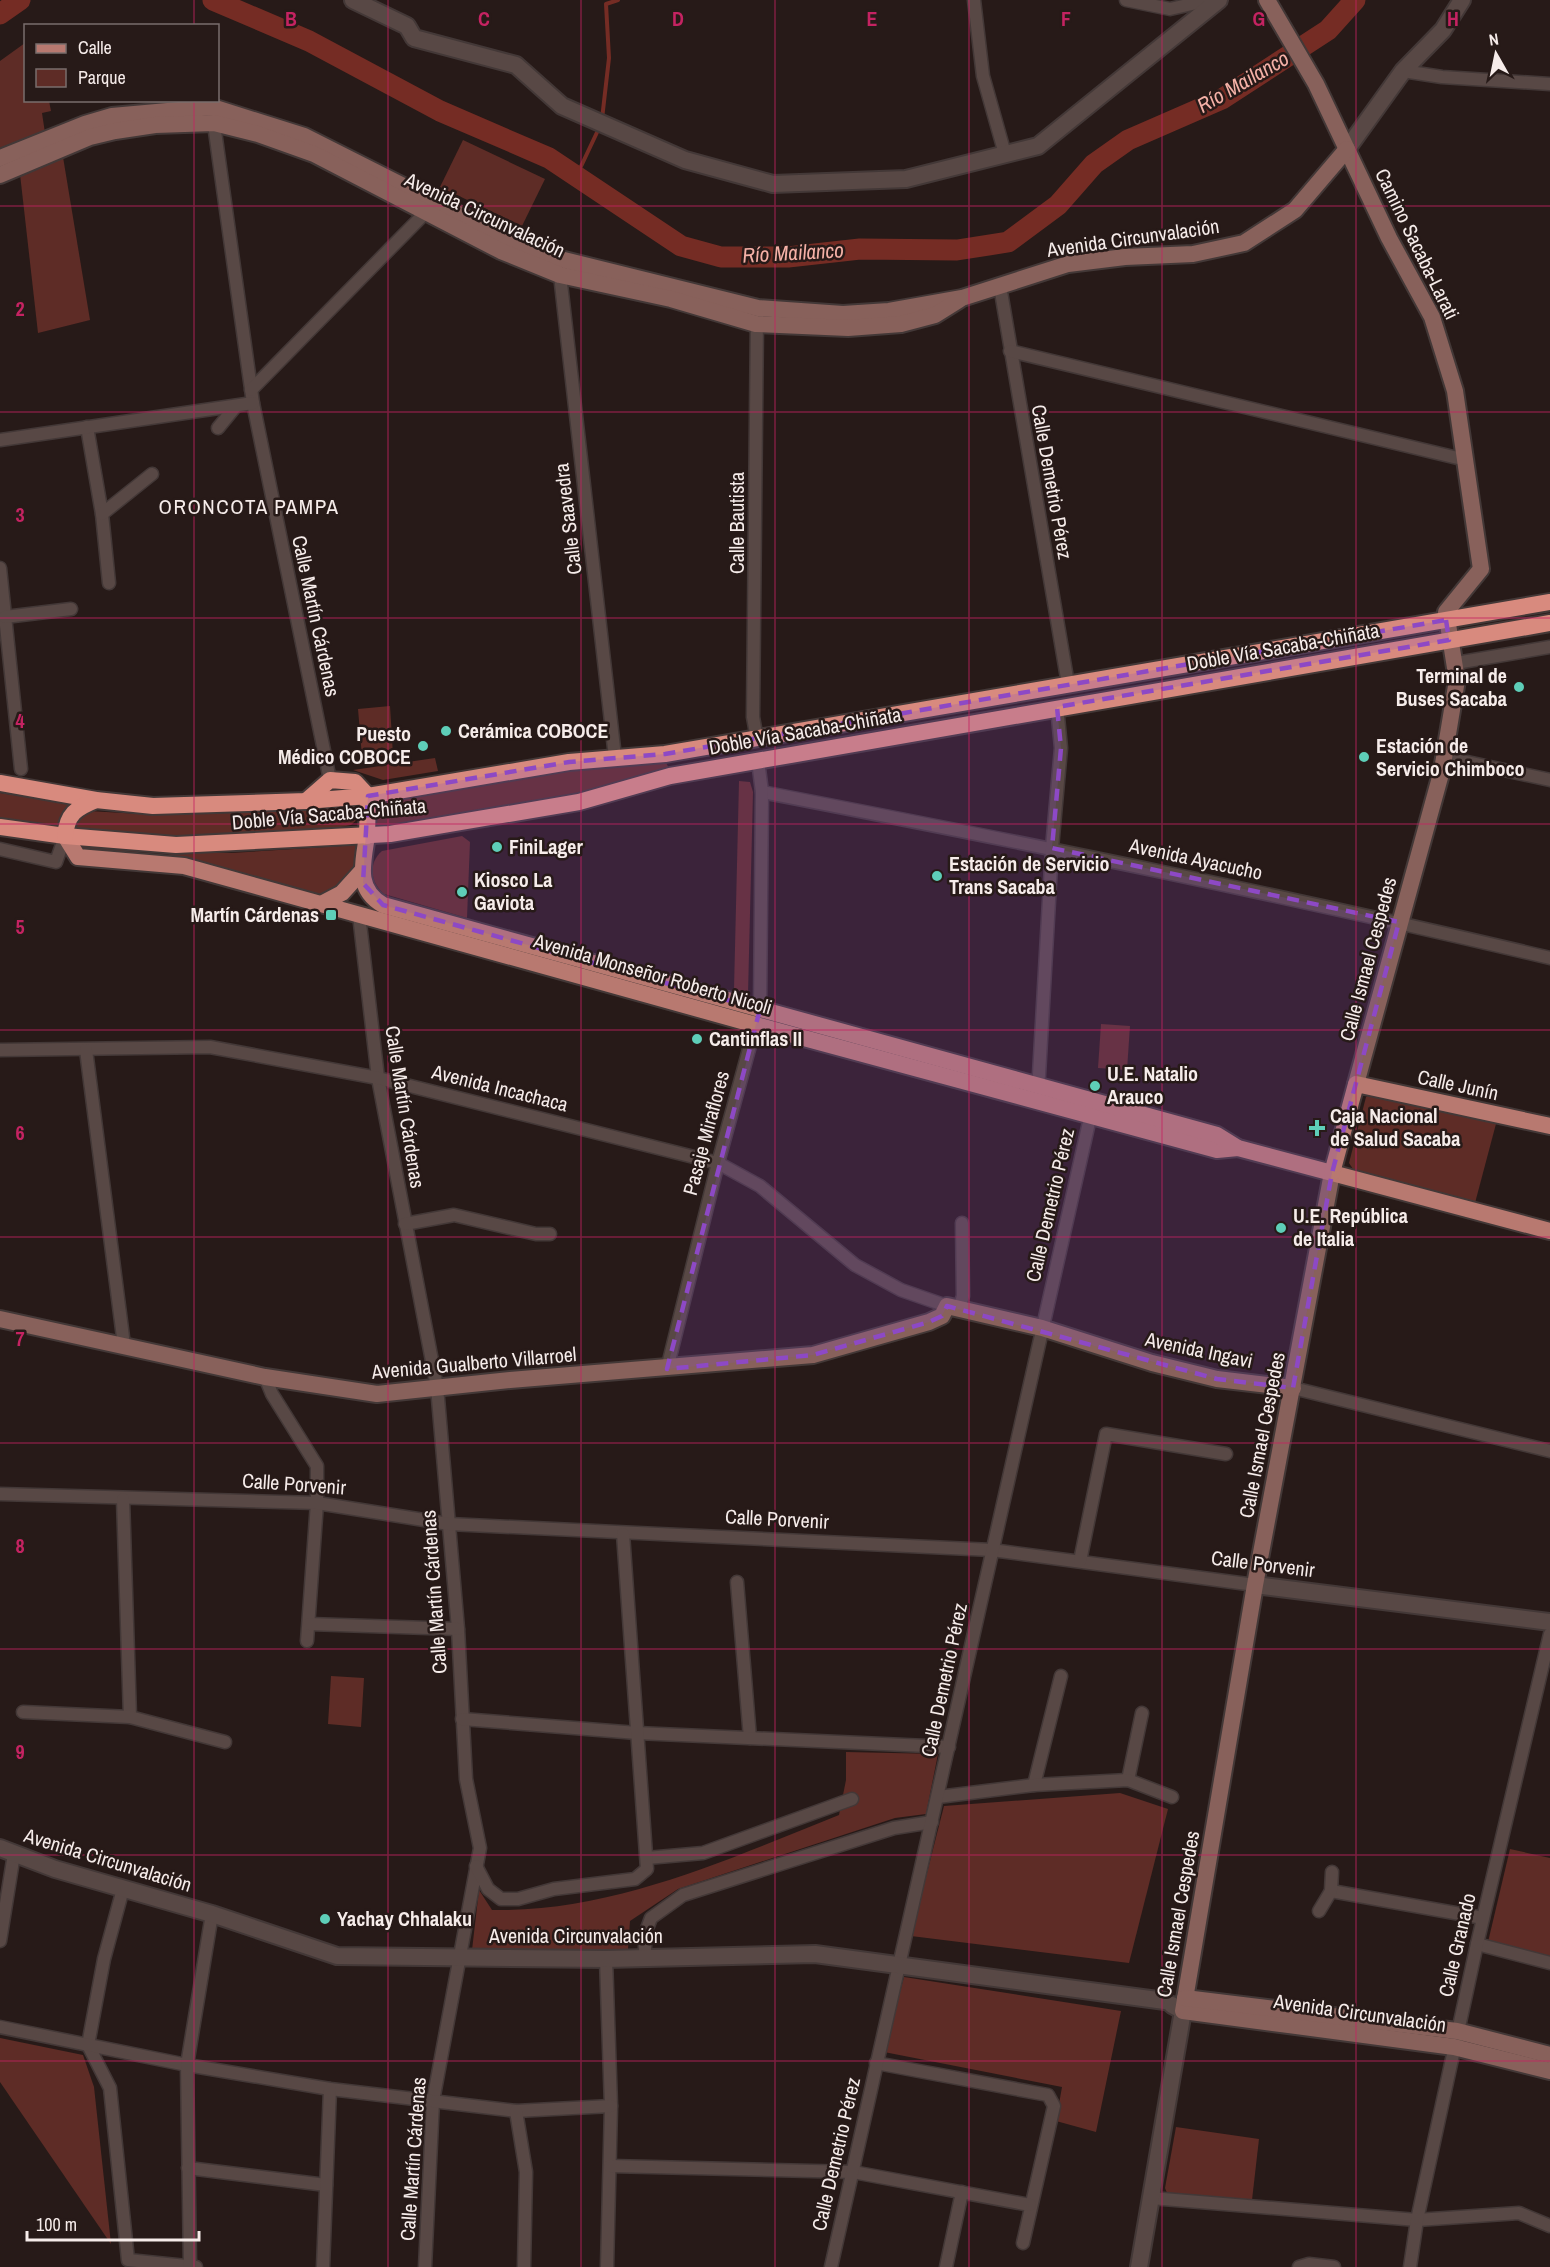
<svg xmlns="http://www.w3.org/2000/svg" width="1550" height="2267" viewBox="0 0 1550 2267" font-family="'Archivo Narrow',sans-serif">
	<rect width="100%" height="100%" fill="#271a18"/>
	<g fill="#5e2c26">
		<path d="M25 43 26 100 49 101 51 111 42 113 45 133 0 149V61Z"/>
		<path d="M463 140 545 179 522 226 440 187Z"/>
		<path d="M63 157 90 320 38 333 20 174Z"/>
		<path d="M390 706 393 755 362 757 358 709Z"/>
		<path d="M435 758 438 771 383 780 353 770Z"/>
		<path d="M666 763 669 768 574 796 375 830V802L561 770Z"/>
		<path d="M739 781 750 782 753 792 748 994 734 989Z"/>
		<path d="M0 793 72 804 60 819 58 829 0 819Z"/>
		<path d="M363 804V814L351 825 341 827 197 839 72 831 74 820 89 811 158 815 269 812Z"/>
		<path d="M462 836 470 842 467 918 384 894C370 882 368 863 382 851Z"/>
		<path d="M74 844 182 852 231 853 358 845C353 880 349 880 319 896L164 853 119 851 90 855Z"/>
		<path d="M1101 1024 1130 1026 1127 1070 1098 1068Z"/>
		<path d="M1371 1094 1497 1120 1475 1203 1353 1169 1349 1163 1366 1097Z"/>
		<path d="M331 1676 364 1678 361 1727 328 1724Z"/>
		<path d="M846 1752 938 1754 926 1814 895 1818 678 1889 630 1921 628 1949 472 1950 479 1890 492 1910C614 1912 728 1859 839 1815L846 1780Z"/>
		<path d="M1120 1793 1168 1809 1129 1963 911 1936 944 1806Z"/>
		<path d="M1510 1849 1550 1858V1960L1488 1942Z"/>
		<path d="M904 1977 1121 2011 1096 2132 1056 2121 1062 2087 884 2052Z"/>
		<path d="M0 2038 83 2055 94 2087 111 2244 0 2082Z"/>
		<path d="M1176 2127 1259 2139 1252 2200 1167 2193 1165 2188Z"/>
	</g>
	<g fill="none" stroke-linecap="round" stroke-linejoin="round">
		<g stroke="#752c24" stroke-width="4">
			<path d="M602 119 609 58 606 4 618 0"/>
			<path d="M576 177 600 126"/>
		</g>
		<g stroke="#752c24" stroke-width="21">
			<path d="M213 0 309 41 440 111 549 158 681 246 721 257H788L860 249 957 250 1008 242 1058 205 1094 164 1128 140 1222 99 1328 30 1355 0"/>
			<path d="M0 14 20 0"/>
		</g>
		<defs>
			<g id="minor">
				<path d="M974 0 983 76 1005 154"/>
				<path d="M1126 0 1170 9 1210 0"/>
				<path d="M1403 71 1442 77 1550 84"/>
				<path d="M213 117 253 403 330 780"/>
				<path d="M560 275 615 757"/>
				<path d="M1000 286 1068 684"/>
				<path d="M757 317 753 717 757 739"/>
				<path d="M1010 351 1466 460"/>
				<path d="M251 390 431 207"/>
				<path d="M87 427 102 514 109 583"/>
				<path d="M218 428 236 406"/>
				<path d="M0 440 253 403"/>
				<path d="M102 514 152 474"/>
				<path d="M0 568 21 769"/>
				<path d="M5 617 71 609"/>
				<path d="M1456 663 1550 647"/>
				<path d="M1444 757 1550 780"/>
				<path d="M762 792C1026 843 1289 896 1550 958"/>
				<path d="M0 849 56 862 65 836"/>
				<path d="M359 915 378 1078 437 1387 458 1629 466 1779 480 1848 433 2101 425 2267"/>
				<path d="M0 1050 210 1047 378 1078 718 1163 760 1186 855 1265 901 1290 947 1306"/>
				<path d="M86 1050 124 1345"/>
				<path d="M1038 1092 1052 848 1061 748 1057 707"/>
				<path d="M405 1224 454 1215 536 1234H550"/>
				<path d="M959 1309 963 1296 962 1223"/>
				<path d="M667 1369 718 1163 760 1009 762 792 758 761"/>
				<path d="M265 1377 272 1394 317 1466V1503L307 1641"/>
				<path d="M1293 1388 1550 1451"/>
				<path d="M0 1494 317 1503 449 1524 992 1550 1255 1585"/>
				<path d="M123 1499 130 1717"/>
				<path d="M1080 1561 1106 1434 1226 1454"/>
				<path d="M737 1582 750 1738"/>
				<path d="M309 1624 458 1629"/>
				<path d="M23 1712 130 1717 225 1742"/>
				<path d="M462 1719 637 1733 949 1747"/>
				<path d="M1128 1780 1142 1713"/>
				<path d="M1034 1785 1061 1676"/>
				<path d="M938 1797 1034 1785 1128 1780 1172 1797"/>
				<path d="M647 1858 703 1853 852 1799"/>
				<path d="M476 1866 488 1889 501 1899H518L554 1889 635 1879 647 1869 623 1534"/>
				<path d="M123 1889 104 1959 88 2045 110 2088 128 2260 196 2267"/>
				<path d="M1331 1891 1483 1918"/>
				<path d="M1319 1911 1331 1891 1332 1872"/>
				<path d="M0 1941 14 1854"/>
				<path d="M1477 1944 1550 1963"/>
				<path d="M645 1958V1934L651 1918 683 1895 894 1828 932 1822"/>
				<path d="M606 1959 611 2106 607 2267"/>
				<path d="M0 2027 187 2065 330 2089 516 2111 611 2106"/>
				<path d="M876 2063 1048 2095 1054 2106 1023 2243"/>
				<path d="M516 2111 526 2172 524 2267"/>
				<path d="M610 2166 853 2172 1030 2205"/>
				<path d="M188 2168 326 2185"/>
				<path d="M1151 2198 1417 2220 1519 2213 1550 2226"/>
				<path d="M190 2266 187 2065 212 1914"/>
				<path d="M323 2267 330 2089"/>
				<path d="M831 2267 1092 1109"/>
				<path d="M946 2267 962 2192"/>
				<path d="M1299 2267 1309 2264 1334 2267"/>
				<path d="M1410 2267 1417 2220 1477 1944 1550 1634"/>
			</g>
			<g id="tertiary">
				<path d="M353 0 407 26 414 38 516 65 562 106 685 160 773 184 906 179 1038 146 1219 0"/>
				<path d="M1347 149 1403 71 1443 30 1462 0"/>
				<path d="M1255 1585 1550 1622"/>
				<path d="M0 1848 55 1869 212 1914 337 1956 606 1959 815 1954 1165 2001"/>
				<path d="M1139 2267 1183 2011 1172 2005"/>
			</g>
			<g id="secondary">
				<path d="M1267 0 1316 84 1389 238 1432 317 1455 391 1481 569 1446 612 1457 680 1442 770 1356 1084"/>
				<path d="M0 158 85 124 112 116 212 107 304 136 504 237 560 259 758 308 843 314 889 311 962 298 1068 264 1125 257 1193 254 1244 243 1295 210 1347 149"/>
				<path d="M0 175 90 137 115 131 155 125 214 123 258 134 314 154 501 251 560 275 671 299 756 324 848 328 901 324 935 315 959 300"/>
				<path d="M1332 1173 1255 1585 1183 2011 1454 2047 1550 2071"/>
				<path d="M0 1319 265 1377 377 1394 510 1380 813 1355 929 1322 942 1316 947 1306 1042 1328 1152 1363 1217 1379 1293 1388"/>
				<path d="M1185 1998 1457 2031 1550 2055"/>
			</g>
			<g id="primary">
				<path d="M65 836 78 857 184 866 756 1025 1217 1150 1238 1148"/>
				<path d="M367 836C363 863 355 889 383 905L1217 1135 1238 1148 1550 1231"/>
				<path d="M321 904 342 893 362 871"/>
				<path d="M1332 1173 1356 1084 1550 1126"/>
			</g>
			<g id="trunk">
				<path d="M0 783 96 800 153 806 306 801 368 796 569 762 665 754 1550 602"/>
				<path d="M306 801 330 780 355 782 368 796 367 836"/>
				<path d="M0 827 65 836 176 845 390 834 579 802 670 776 1550 623"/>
				<path d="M65 836C67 814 76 808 96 800"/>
			</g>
		</defs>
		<use href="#minor" stroke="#433837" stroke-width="15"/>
		<use href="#tertiary" stroke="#433837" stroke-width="20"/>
		<use href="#secondary" stroke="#433837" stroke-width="20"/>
		<use href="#primary" stroke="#433837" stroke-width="20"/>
		<use href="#trunk" stroke="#433837" stroke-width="20"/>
		<use href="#minor" stroke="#584845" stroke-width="12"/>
		<use href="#tertiary" stroke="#584845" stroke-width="16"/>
		<use href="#secondary" stroke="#88615b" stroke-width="16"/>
		<use href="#primary" stroke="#b87970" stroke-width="16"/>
		<use href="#trunk" stroke="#d88a7e" stroke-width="16"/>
	</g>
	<path fill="#8d49c5" fill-opacity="0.2" stroke="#8d49c5" stroke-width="4.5" stroke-dasharray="12 8" stroke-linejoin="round" d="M1446 620 1449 640 1057 707 1061 748 1052 848 1399 922 1332 1173 1293 1388 1217 1379 947 1306 942 1316 929 1322 813 1355 667 1369 760 1009 383 905 363 883 368 796 569 762 665 754Z"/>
	<path fill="none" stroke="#c52362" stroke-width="1.5" stroke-opacity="0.55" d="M194 0V26M388 0V2267M581 0V2267M775 0V2267M969 0V2267M1162 0V2267M1356 0V2267M194 100V2267M0 206H1550M0 412H1550M0 618H1550M0 824H1550M0 1030H1550M0 1237H1550M0 1443H1550M0 1649H1550M0 1855H1550M0 2061H1550"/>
	<g fill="#5eceb8" stroke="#271a18" stroke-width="2">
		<circle cx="1519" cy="687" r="6"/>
		<circle cx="446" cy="731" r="6"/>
		<circle cx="423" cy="746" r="6"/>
		<circle cx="1364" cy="757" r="6"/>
		<circle cx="497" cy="847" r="6"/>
		<circle cx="937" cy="876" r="6"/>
		<circle cx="462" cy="892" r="6"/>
		<rect x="325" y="909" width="12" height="12" rx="3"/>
		<circle cx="697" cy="1039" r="6"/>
		<circle cx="1095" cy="1086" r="6"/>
		<path d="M1314 1119h6v6h6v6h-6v6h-6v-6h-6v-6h6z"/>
		<circle cx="1281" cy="1228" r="6"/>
		<circle cx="325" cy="1919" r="6"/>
	</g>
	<g text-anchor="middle" stroke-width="5" stroke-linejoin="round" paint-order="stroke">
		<g font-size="20" fill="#f6ecea" stroke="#271a18">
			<text transform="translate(485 215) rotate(25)" y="7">Avenida Circunvalación</text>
			<text transform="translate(1133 238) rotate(-8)" y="7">Avenida Circunvalación</text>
			<text transform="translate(1417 244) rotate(64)" y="7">Camino Sacaba-Larati</text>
			<text transform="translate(1052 482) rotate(80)" y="7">Calle Demetrio Pérez</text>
			<text transform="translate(568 519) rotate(-97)" y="7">Calle Saavedra</text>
			<text transform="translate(737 523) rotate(-90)" y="7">Calle Bautista</text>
			<text transform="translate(316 616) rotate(78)" y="7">Calle Martín Cárdenas</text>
			<text transform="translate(1283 647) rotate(-10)" y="7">Doble Vía Sacaba-Chiñata</text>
			<text transform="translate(805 731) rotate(-10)" y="7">Doble Vía Sacaba-Chiñata</text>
			<text transform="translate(329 814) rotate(-5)" y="7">Doble Vía Sacaba-Chiñata</text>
			<text transform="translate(1196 859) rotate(12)" y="7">Avenida Ayacucho</text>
			<text transform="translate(1368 959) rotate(-75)" y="7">Calle Ismael Cespedes</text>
			<text transform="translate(653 974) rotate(16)" y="7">Avenida Monseñor Roberto Nicoli</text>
			<text transform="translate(1458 1085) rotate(12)" y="7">Calle Junín</text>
			<text transform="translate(500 1088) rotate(14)" y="7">Avenida Incachaca</text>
			<text transform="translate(405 1107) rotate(81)" y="7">Calle Martín Cárdenas</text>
			<text transform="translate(706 1133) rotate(-75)" y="7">Pasaje Miraflores</text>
			<text transform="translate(1050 1205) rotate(-77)" y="7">Calle Demetrio Pérez</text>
			<text transform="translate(1199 1350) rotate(12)" y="7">Avenida Ingavi</text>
			<text transform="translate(474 1363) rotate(-5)" y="7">Avenida Gualberto Villarroel</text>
			<text transform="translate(1262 1435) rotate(-79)" y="7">Calle Ismael Cespedes</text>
			<text transform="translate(294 1484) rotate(4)" y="7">Calle Porvenir</text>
			<text transform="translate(777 1519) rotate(3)" y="7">Calle Porvenir</text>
			<text transform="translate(1263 1564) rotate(7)" y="7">Calle Porvenir</text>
			<text transform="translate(434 1592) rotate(-94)" y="7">Calle Martín Cárdenas</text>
			<text transform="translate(944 1680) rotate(-78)" y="7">Calle Demetrio Pérez</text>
			<text transform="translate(108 1860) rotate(17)" y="7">Avenida Circunvalación</text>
			<text transform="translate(1178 1914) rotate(-80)" y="7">Calle Ismael Cespedes</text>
			<text x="576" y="1943">Avenida Circunvalación</text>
			<text transform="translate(1457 1945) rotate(-77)" y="7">Calle Granado</text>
			<text transform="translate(1360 2013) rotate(8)" y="7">Avenida Circunvalación</text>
			<text transform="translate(836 2154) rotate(-77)" y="7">Calle Demetrio Pérez</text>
			<text transform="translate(413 2159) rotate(-86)" y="7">Calle Martín Cárdenas</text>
		</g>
		<g font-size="20" font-weight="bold" fill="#f6ecea" stroke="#271a18" text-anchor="start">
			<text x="1507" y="683" text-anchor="end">Terminal de<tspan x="1507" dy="23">Buses Sacaba</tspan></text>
			<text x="458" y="738">Cerámica COBOCE</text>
			<text x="411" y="741" text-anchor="end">Puesto<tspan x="411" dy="23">Médico COBOCE</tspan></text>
			<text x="1376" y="753">Estación de<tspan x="1376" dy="23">Servicio Chimboco</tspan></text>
			<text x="509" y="854">FiniLager</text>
			<text x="949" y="871">Estación de Servicio<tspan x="949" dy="23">Trans Sacaba</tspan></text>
			<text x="474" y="887">Kiosco La<tspan x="474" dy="23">Gaviota</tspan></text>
			<text x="319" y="922" text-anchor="end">Martín Cárdenas</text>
			<text x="709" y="1046">Cantinflas II</text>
			<text x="1107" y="1081">U.E. Natalio<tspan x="1107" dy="23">Arauco</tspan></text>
			<text x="1330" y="1123">Caja Nacional<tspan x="1330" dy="23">de Salud Sacaba</tspan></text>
			<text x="1293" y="1223">U.E. República<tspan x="1293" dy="23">de Italia</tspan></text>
			<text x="337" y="1926">Yachay Chhalaku</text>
		</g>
		<g font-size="21" font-style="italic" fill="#f5b1a7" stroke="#271a18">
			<text transform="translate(1243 82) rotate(-30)" y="7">Río Mailanco</text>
			<text transform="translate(793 253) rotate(-3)" y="7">Río Mailanco</text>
		</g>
		<g font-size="21" letter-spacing="1.5" fill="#f6ecea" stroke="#271a18">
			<text x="249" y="514">ORONCOTA PAMPA</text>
		</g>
	</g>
	<g font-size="20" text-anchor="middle" font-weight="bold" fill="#c52362" stroke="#271a18" stroke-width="5" stroke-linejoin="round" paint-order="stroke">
		<text x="291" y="26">B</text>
		<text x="484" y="26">C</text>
		<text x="678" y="26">D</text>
		<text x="872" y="26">E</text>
		<text x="1066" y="26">F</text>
		<text x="1259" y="26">G</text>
		<text x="1453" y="26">H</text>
		<text x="20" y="316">2</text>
		<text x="20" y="522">3</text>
		<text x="20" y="728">4</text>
		<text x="20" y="934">5</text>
		<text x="20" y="1140">6</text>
		<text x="20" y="1346">7</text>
		<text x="20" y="1553">8</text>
		<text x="20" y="1759">9</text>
	</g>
	<rect x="24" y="24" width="195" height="78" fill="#271a18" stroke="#7a6e6c" stroke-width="1.5"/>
	<rect x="36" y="44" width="30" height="9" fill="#b87970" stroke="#7a6e6c" stroke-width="1.5"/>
	<text x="78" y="54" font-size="18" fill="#f6ecea">Calle</text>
	<rect x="36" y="69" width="30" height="18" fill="#5e2c26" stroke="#7a6e6c" stroke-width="1.5"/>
	<text x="78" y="84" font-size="18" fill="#f6ecea">Parque</text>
	<g transform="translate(1496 54) rotate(351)" stroke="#271a18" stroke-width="4.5" paint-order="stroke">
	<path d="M0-4.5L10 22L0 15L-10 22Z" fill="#f6ecea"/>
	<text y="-9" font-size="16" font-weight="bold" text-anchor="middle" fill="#f6ecea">N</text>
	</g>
	<path d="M27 2231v9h172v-9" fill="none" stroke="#f6ecea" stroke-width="3"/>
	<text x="36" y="2231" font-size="18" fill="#f6ecea" stroke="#271a18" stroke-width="4.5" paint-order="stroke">100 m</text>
</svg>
